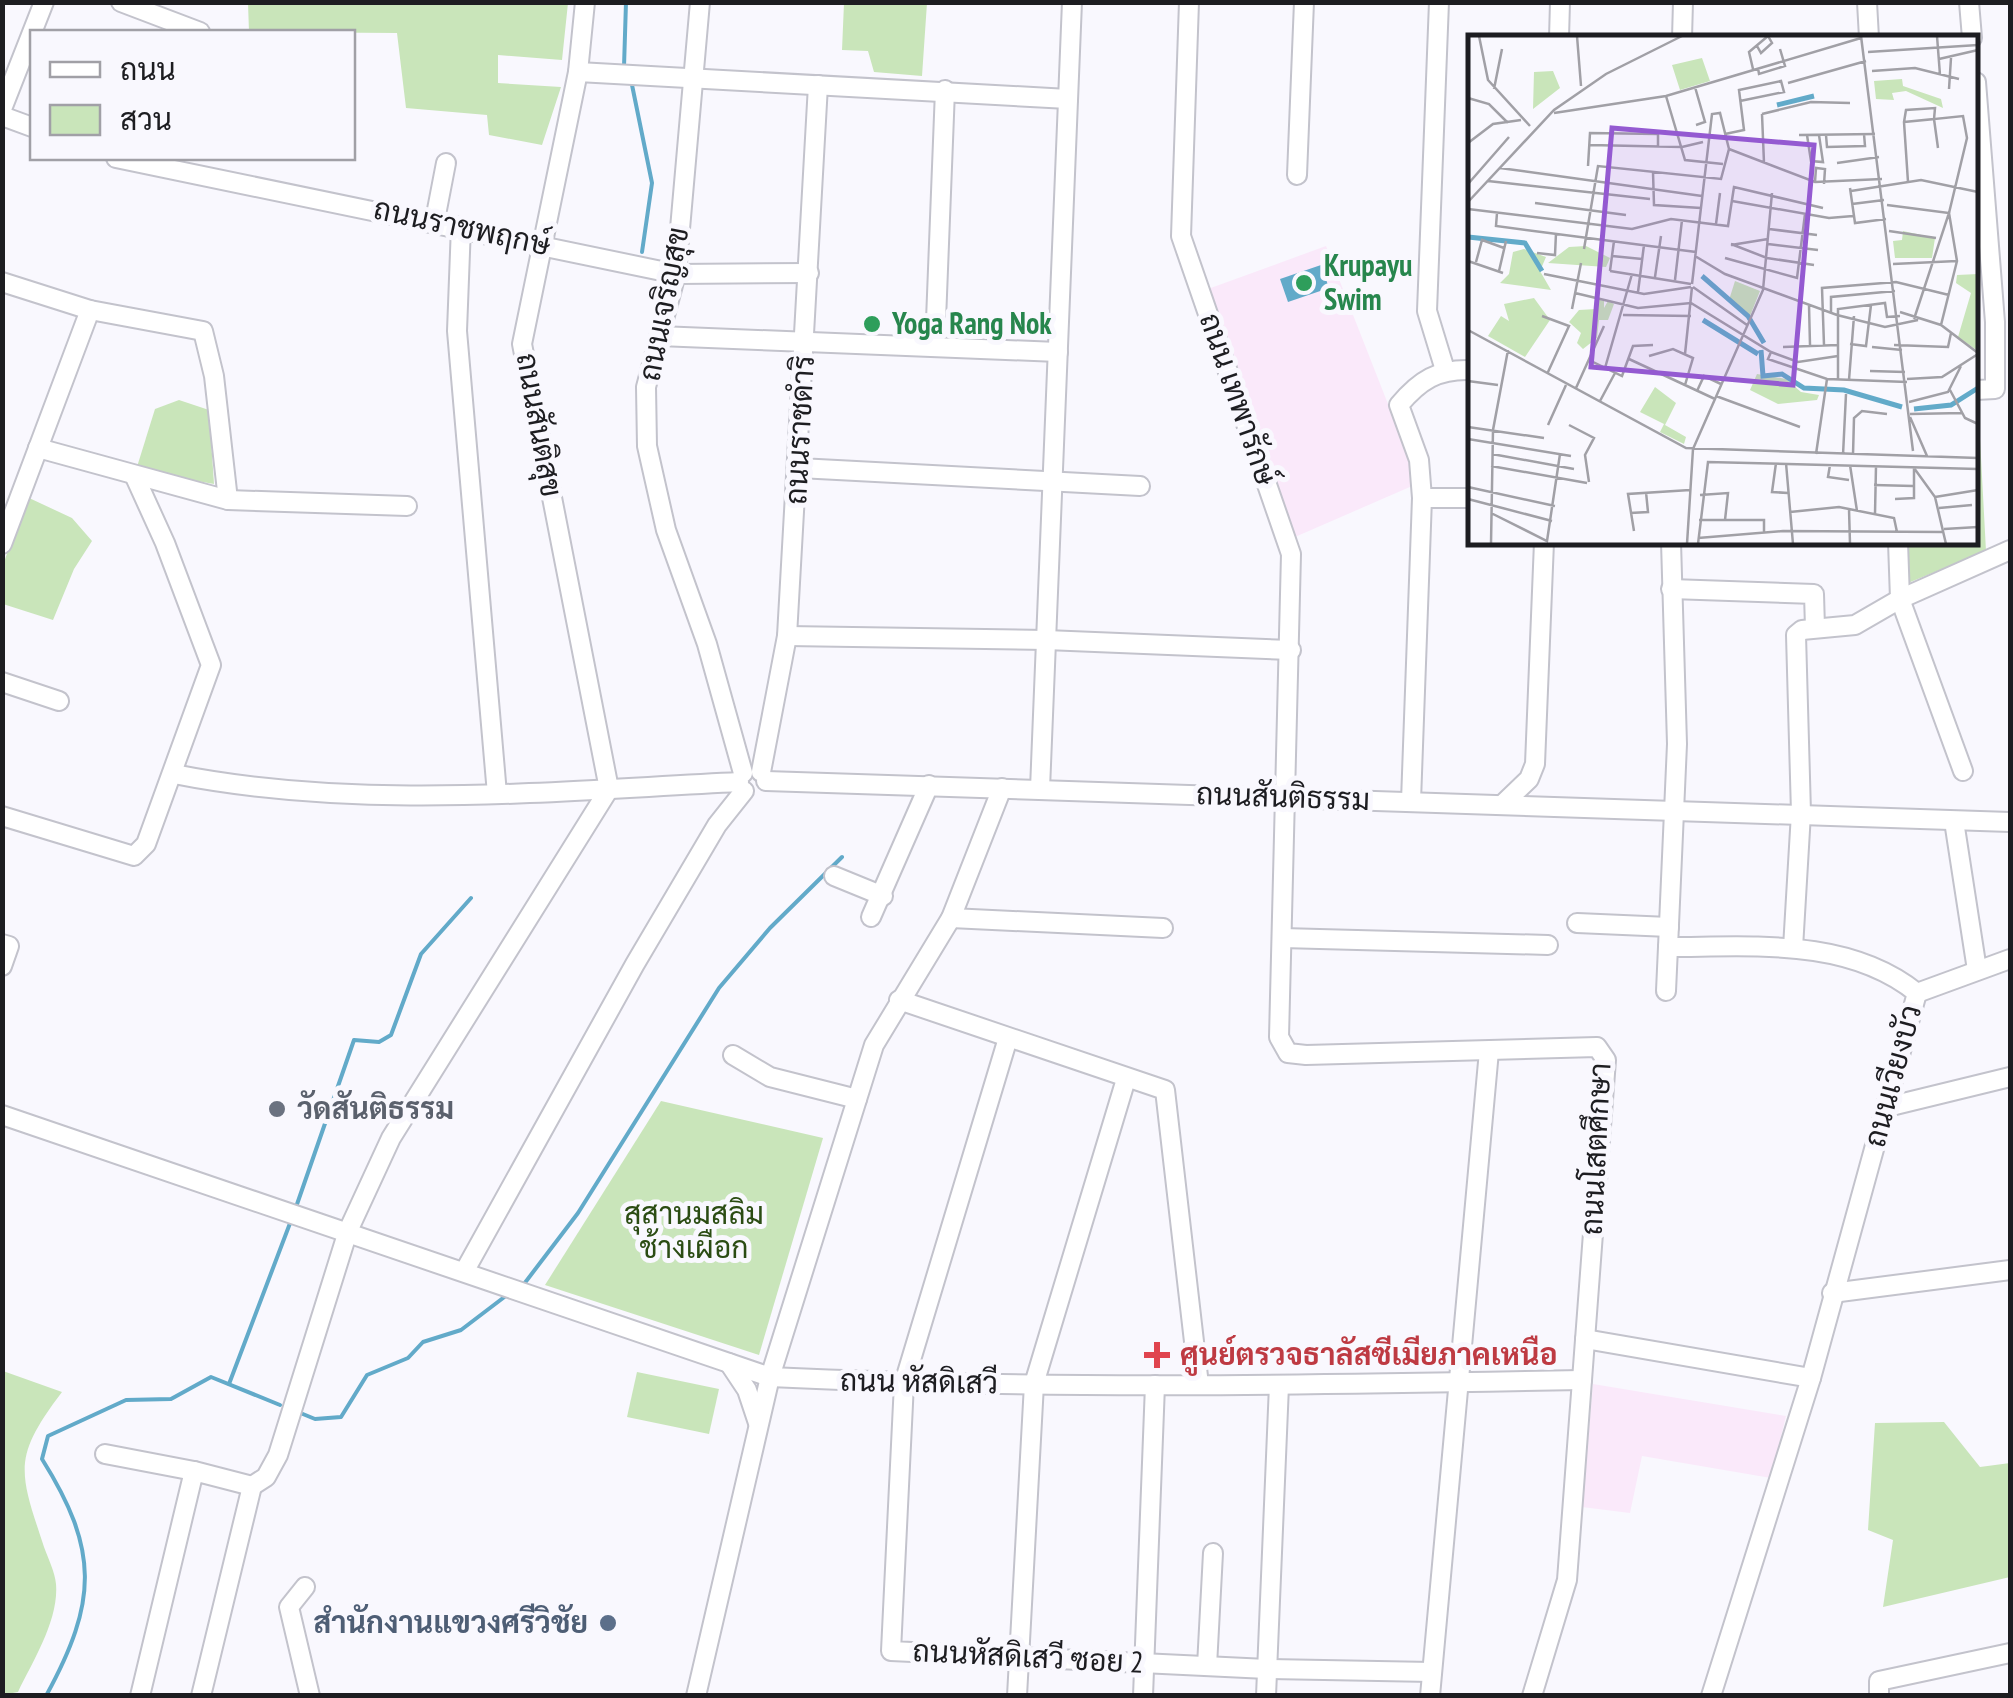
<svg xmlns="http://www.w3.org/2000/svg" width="2013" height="1698" viewBox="0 0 2013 1698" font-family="'PT Sans Narrow',Sarabun,sans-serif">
	<rect width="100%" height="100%" fill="#f9f8fe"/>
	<g fill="#fae9fa">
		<path d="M1326 246 1419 483 1295 537 1208 289Z"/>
		<path d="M1593 1384 1786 1416 1771 1478 1642 1456 1630 1513 1582 1507Z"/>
	</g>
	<g fill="#c9e5ba">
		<path d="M248 3H568L562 60 498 55V83L561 87 542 145 489 135 487 115 406 108 397 33 249 32Z"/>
		<path d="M844 3H927L922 76 874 72 868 51 842 50Z"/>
		<path d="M179 400 209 410 214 484 136 470 155 409Z"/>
		<path d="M1976 439H1980L1986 551 1908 583 1906 543 1976 542Z"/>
		<path d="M27 497 72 518 92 541 74 569 53 620 3 604V565Z"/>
		<path d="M661 1101 823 1138 759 1355 545 1285Z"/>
		<path d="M3 1371 62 1392C12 1458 19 1471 44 1547 48 1558 55 1572 56 1584 59 1620 33 1661 18 1692L2 1695Z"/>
		<path d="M637 1372 719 1389 709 1434 627 1417Z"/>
		<path d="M1944 1422 1980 1467 2010 1463V1577L1883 1607 1893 1540 1868 1530 1875 1423Z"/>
	</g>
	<path fill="#62aac9" d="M1321 265 1329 288 1288 302 1280 279Z"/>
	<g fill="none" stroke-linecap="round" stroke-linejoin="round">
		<g stroke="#62aac9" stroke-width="4">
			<path d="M624 67 626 2"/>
			<path d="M631 80 652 183 642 252"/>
			<path d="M295 1210 354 1040 379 1042 391 1035 421 954 471 898"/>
			<path d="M524 1284 578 1213 719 988 770 928 842 857"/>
			<path d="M229 1384 292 1218"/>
			<path d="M298 1412 315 1419 341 1417 367 1375 408 1358 423 1342 461 1330 507 1295"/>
			<path d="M46 1696C98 1601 99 1550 42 1459L48 1436 126 1400 171 1399 211 1377 280 1405"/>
		</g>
		<defs>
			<g id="minor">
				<path d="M121 2 200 32"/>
				<path d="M700 2 676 274 646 387 647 446 666 530 707 644 743 773"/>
				<path d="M1189 2 1181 236 1291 554 1279 1037 1288 1053 1306 1055 1597 1047 1606 1060 1567 1580 1532 1696"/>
				<path d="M1439 2 1427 311 1445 370"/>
				<path d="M1867 2 1869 38"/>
				<path d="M1969 2 1972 38"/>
				<path d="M1559 38 1560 2"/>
				<path d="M1682 38 1683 2"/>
				<path d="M578 72 1068 99"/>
				<path d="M1976 82 1995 322V389L1976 390"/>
				<path d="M2 109 44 2"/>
				<path d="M2 116 32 127"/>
				<path d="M116 158 676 274 809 273"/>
				<path d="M1297 175 1304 2"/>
				<path d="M435 220 446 163"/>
				<path d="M461 226 457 331 497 794"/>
				<path d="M2 282 90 310 203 331 214 376 228 500"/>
				<path d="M659 336 1058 352"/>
				<path d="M935 346 945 90"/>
				<path d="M38 448 228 500 407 506"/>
				<path d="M799 468 1140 486"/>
				<path d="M1422 498H1470"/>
				<path d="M1671 542 1677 744 1668 947C1751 947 1848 937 1917 993L1811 1378 1711 1696"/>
				<path d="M1898 542 1900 599 1963 771"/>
				<path d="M2 544 90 310"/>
				<path d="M1671 589 1814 594 1815 628"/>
				<path d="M787 636 1046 640 1291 650"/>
				<path d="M2 682 59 701"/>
				<path d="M761 772 787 636 818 85"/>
				<path d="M174 774C360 811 551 791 739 782"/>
				<path d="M766 781 2010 822"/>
				<path d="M1040 789 1072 2"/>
				<path d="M1411 801 1422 498 1419 460 1399 405C1420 380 1438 369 1470 370"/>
				<path d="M1504 803 1529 779 1535 764 1544 542"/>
				<path d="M2 816 134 856 146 844 211 665 165 543 135 477"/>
				<path d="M1954 821 1977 970"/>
				<path d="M834 876 883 896"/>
				<path d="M871 917 929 785"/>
				<path d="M951 918 1163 928"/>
				<path d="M1577 923 1669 927"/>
				<path d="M1282 938 1548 945"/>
				<path d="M2 944 9 946 2 966"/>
				<path d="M1793 948 1801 813 1796 635 1802 630 1855 625 1900 599 2010 550"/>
				<path d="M1666 991 1668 947"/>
				<path d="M1917 993 2010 959"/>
				<path d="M899 1000 1165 1090 1199 1385"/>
				<path d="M1008 1038 904 1383 891 1651 1267 1669 1432 1672"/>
				<path d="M733 1055 770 1077 857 1099"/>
				<path d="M1887 1107 2010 1077"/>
				<path d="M2 1115 770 1377C1040 1390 1311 1385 1582 1380"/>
				<path d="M464 1272 635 964 717 825 744 791"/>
				<path d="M1832 1293 2010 1270"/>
				<path d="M1585 1339 1811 1378"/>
				<path d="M729 1363 747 1390 758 1423"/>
				<path d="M105 1454 194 1471"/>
				<path d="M252 1486 266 1477 278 1455 348 1231 391 1138 609 789 522 344 578 72 585 2"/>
				<path d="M305 1587 289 1607 310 1696"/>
				<path d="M1207 1666 1213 1553"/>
				<path d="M140 1696 194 1471 252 1486"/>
				<path d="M201 1696 252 1486"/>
				<path d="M696 1696 770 1377 874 1045 951 918 1002 788"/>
				<path d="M1017 1696 1034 1384 1126 1079"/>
				<path d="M1143 1696 1155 1385"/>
				<path d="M1266 1696 1279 1385"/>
				<path d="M1430 1696 1489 1051"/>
				<path d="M1879 1696V1681L2010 1653"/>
			</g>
		</defs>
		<use href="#minor" stroke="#c3c3cc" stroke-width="22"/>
		<use href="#minor" stroke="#fff" stroke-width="18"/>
	</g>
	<g fill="#2e9e5b" stroke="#f9f8fe" stroke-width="4">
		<circle cx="1304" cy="283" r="10"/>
		<circle cx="872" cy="324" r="10"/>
	</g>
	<circle fill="#6b7280" stroke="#f9f8fe" stroke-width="4" cx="277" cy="1109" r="10"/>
	<path fill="#e0444e" stroke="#f9f8fe" stroke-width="4" d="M1152 1340h10v10h10v10h-10v10h-10v-10h-10v-10h10z"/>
	<circle fill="#5c6f8a" stroke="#f9f8fe" stroke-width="4" cx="608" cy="1623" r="10"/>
	<g text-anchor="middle" stroke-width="10" stroke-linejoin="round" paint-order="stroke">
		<g font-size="30" fill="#1d1d21" stroke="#f9f8fe">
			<text transform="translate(462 227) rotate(12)" y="10">ถนนราชพฤกษ์</text>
			<text transform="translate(664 304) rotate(-79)" y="10">ถนนเจริญสุข</text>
			<text transform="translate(1238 399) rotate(71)" y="10">ถนน เทพารักษ์</text>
			<text transform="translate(539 425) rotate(80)" y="10">ถนนสันติสุข</text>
			<text transform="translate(800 430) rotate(-87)" y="10">ถนนราชดำริ</text>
			<text transform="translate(1283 797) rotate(2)" y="10">ถนนสันติธรรม</text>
			<text transform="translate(1893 1076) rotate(-75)" y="10">ถนนเวียงบัว</text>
			<text transform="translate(1596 1149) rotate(-87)" y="10">ถนนโสตศึกษา</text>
			<text transform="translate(919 1382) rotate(1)" y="10">ถนน หัสดิเสวี</text>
			<text transform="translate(1028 1657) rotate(3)" y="10">ถนนหัสดิเสวี ซอย 2</text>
		</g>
		<g font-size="30" font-weight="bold" fill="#27864d" stroke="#f9f8fe" text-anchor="start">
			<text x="1324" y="276">Krupayu<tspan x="1324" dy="34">Swim</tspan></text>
			<text x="892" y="334">Yoga Rang Nok</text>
		</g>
		<g font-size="30" font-weight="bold" fill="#5b616d" stroke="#f9f8fe" text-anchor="start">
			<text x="297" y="1119">วัดสันติธรรม</text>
		</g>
		<g font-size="30" fill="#2b4c13" stroke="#f9f8fe">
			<text x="694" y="1224">สุสานมุสลิม<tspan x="694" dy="34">ช้างเผือก</tspan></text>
		</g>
		<g font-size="30" font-weight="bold" fill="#be3a42" stroke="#f9f8fe" text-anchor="start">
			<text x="1180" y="1365">ศูนย์ตรวจธาลัสซีเมียภาคเหนือ</text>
		</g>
		<g font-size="30" font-weight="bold" fill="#4e5e75" stroke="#f9f8fe" text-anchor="end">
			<text x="588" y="1633">สำนักงานแขวงศรีวิชัย</text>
		</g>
	</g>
	<g transform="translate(1468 35)">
		<rect width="510" height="510" fill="#f9f8fe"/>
		<path d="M234 23 242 46 212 55 204 30ZM85 36 92 53 65 74 66 37ZM434 44 435 51 473 64 475 73 438 56 424 58 426 65 408 64 406 46ZM435 196 467 203 464 223H427L425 206 434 205ZM118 211 142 223 138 232 80 228 101 212ZM56 214 78 222 72 236 83 255 32 248 41 239 45 217ZM510 239V316L490 302 503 258 488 248 489 240ZM267 246 292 256 282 281 261 265ZM66 263 82 285 57 322 20 301 33 281 41 286 36 269ZM129 264 136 266V273L140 266 146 269 140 285H131L129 303 115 314 109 308 113 298 101 287 111 275 128 274ZM289 339 318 344 333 357 351 360 349 365 310 369 282 355ZM187 352 208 368 197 390 218 402 216 409 192 397 196 389 172 377Z" fill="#c9e5ba"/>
		<path fill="none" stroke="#62aac9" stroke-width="5" d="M309 70 346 61M0 202 57 208 74 236M234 241 280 281 296 308M235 285 290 319M293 315 295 341 314 339 336 353 376 355 434 372M446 374 483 370 510 353"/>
		<path fill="none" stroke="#a1a0a6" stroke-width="2.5" d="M11 1 20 45 62 91M109 1 113 51M393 1 445 416M469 1 472 40M289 11 293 18 304 8 300 1M400 17 510 10M471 24 510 15M290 33 291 39 317 31 312 14M285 34 281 17 300 1M404 36 447 33 491 44M320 48 398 26M227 52 237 87 228 90M26 54 34 14M481 54 483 23M198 61 217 125 255 129M0 63 21 69 40 88M86 78 198 61 393 3M294 79 343 67 382 68M294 79 296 128M436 87 466 84 467 73 438 75 436 87 440 147M257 99 276 95 271 55 313 46 316 57 272 66M331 100 407 99M339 100 343 126 355 127 351 100M358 100 359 112 397 111 396 99M0 108 25 89 53 85M122 110 214 112 235 107M470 113 466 84 495 81 499 103 481 178 489 226 473 290M369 128 411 122M120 131 122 98 190 99V111M32 133 234 161M185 137 186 170 233 173M20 146 182 164M347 147 348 133 357 134 356 149M0 149 41 102M382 153 387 188 418 184M383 156 453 145 510 157M264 166 361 183 385 181M0 167 86 75 138 39 214 1M67 168 158 180M384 169 416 165M419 170 481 178 446 284M0 174 164 194 203 184 260 191 266 152 355 173M29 178 28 191 228 217M248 189 252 158M301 194 349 200M421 196 468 203M263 209 299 223 346 230M300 209 350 215M263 210 300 204M116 214 130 131 253 144 261 114 347 147 414 144M69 218 87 220 88 198M144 221 174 224M227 221 257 239 369 280 417 292 450 285M257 223 329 243 337 179M0 226 35 238M8 227 14 205 36 213M425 229 489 226M31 236 38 206M142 236 223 249M142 236 146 206M76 239 176 259 223 252M187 242 193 201M207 245 214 185M224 249 244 79 252 78 261 114M225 252 279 290M170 257 176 210M107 258 170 273 223 268 303 317 330 327 370 321M341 270 342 310M104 274 113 228M432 277 473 290 510 318M363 278V262L427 256M155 280 223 281M74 281 101 291 80 337M0 295 218 413 510 423M382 309 398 311 403 270M356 310 354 253 428 247 481 260M426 310 480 312 483 298M315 312 370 310M404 312 434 315M303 317 300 324 359 344 439 347M217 319 224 252M181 321 205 314 225 323 217 350M161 324 247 364M121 325 154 341 165 311 185 310M137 333 164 239M402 336 437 337M439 344 474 342 510 319M370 345V274L417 268 419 282 432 281M381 345 386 281M0 346 30 350M108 353 136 291M482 355 497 383 510 389M229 356 236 341 253 349M248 361 332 392M132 366 147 338M441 367 480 357 493 331M442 379 495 378M442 382 459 421M80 390 98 350M101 390 126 403 117 420 121 447M0 392 76 403M0 404 103 421M225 414 295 255 304 158M24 419 106 434M348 419 359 344M375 420 378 359M385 420 386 383 394 376 419 379M308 428 304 457 320 458M318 428 325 509M362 430 360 442 381 445M382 430 389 476M23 431 119 448M446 433 467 462 478 509M406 450 445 451M0 452 87 471M232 460 260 458 257 485M467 462 510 455M0 464 84 486M427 464 446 463V433M471 473 504 470M381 474 382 509M322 477 371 472 426 483 429 497M23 478 79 506 92 419M162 478 180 477 178 457M407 479 408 431M231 485H296V497M476 494 510 492M166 496 160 459 222 455M230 503 315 496 476 497M23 509 25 395 40 315M219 509 225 414M230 509 240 427 510 434"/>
		<path fill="#945ad1" fill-opacity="0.15" stroke="#945ad1" stroke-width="5" d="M144 93 346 110 325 350 123 332Z"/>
		<rect width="510" height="510" fill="none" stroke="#1d1d21" stroke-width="5"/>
	</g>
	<rect width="2013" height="1698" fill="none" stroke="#1d1d21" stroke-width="10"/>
	<rect x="30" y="30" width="325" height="130" fill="#f9f8fe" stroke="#a1a0a6" stroke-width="2.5"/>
	<rect x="50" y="62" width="50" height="15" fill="#ffffff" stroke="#a1a0a6" stroke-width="2.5"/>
	<text x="120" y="80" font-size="30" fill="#1d1d21">ถนน</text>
	<rect x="50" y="105" width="50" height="30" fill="#c9e5ba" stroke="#a1a0a6" stroke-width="2.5"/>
	<text x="120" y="130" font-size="30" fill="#1d1d21">สวน</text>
</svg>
